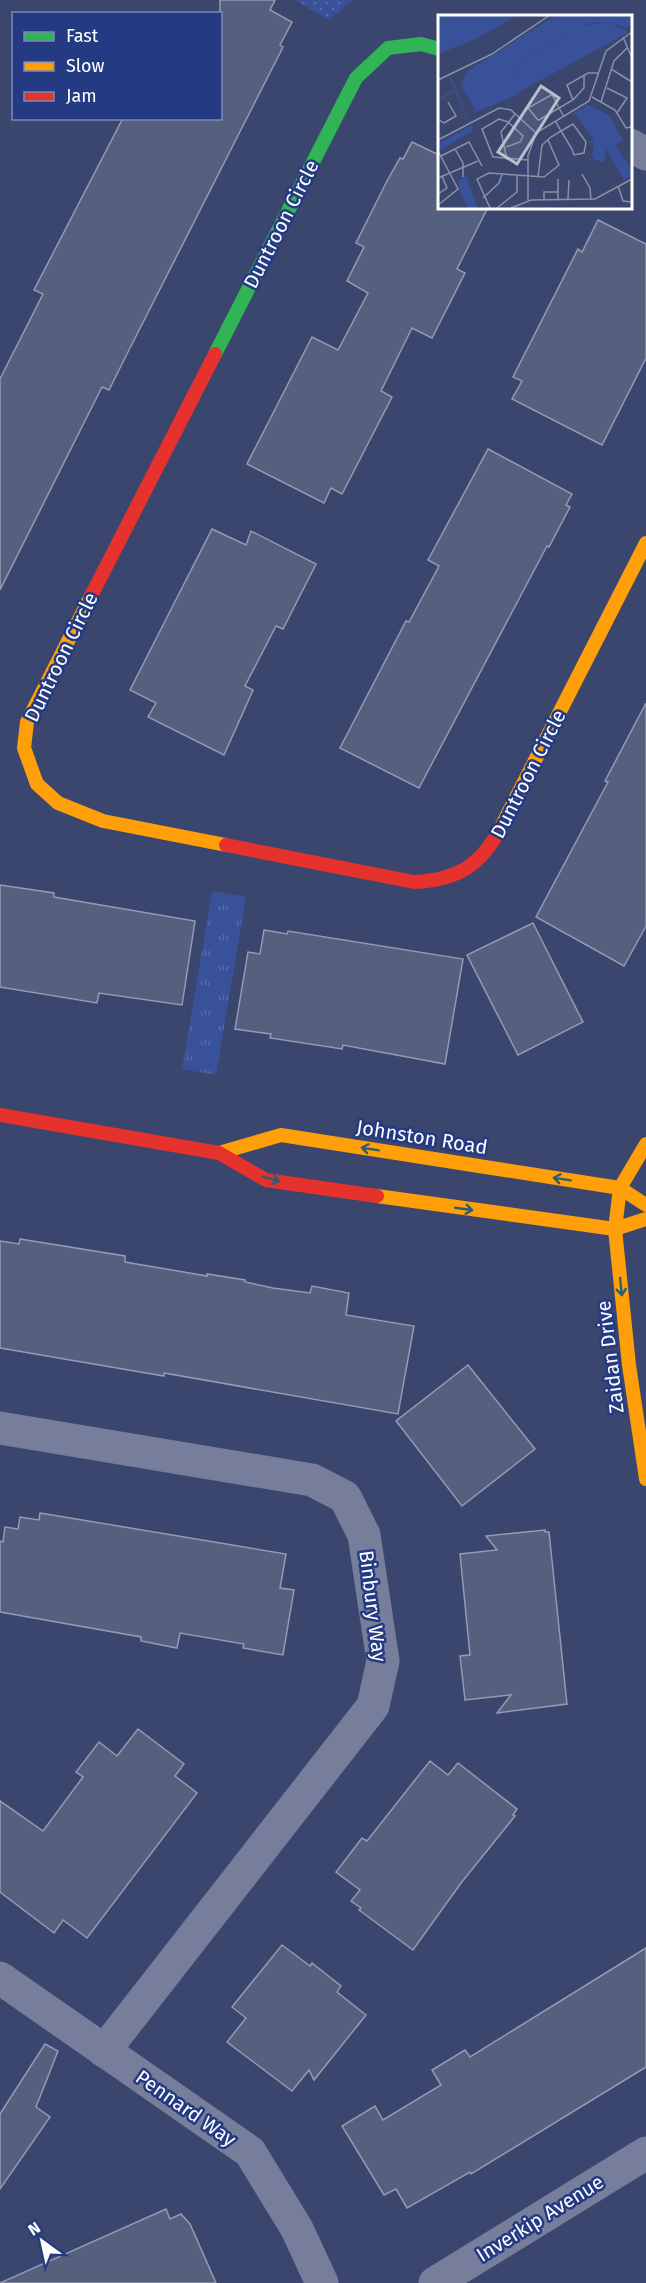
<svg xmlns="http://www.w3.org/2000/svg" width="646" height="2283" viewBox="0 0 646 2283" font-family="'Fira Sans',sans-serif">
	<defs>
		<pattern id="grass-tufts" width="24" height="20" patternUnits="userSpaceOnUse" patternTransform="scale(1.5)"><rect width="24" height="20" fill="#385199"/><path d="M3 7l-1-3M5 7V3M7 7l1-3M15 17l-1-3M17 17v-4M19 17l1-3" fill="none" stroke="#566ba8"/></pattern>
		<pattern id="park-dots" width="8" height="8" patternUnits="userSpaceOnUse" patternTransform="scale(1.5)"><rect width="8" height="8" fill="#385199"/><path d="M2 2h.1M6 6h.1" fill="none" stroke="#566ba8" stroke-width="1.8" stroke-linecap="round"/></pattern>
	</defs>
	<rect width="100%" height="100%" fill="#3a466d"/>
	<path fill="url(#grass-tufts)" d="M212 891 246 897 216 1075 182 1069Z"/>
	<path fill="url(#park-dots)" d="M295 0H353L329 20Z"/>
	<g fill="#555f7e" stroke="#949bb2" stroke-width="1.5">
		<path d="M220 0H275L270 10 292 22 280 45 283 47 130 348 109 390 102 387 0 590V379L43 294 34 290 123 118H220Z"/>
		<path d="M412 142 439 155V207H488L457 269 465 273 432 338 412 328 381 391 392 397 342 494 331 488 324 503 247 464 312 337 338 350 368 293 347 281 364 247 356 243 387 181 400 158 403 159Z"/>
		<path d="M598 220 646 244V358L602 445 512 399 522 381 513 377 578 249 582 252Z"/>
		<path d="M488 449 572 494 566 505 570 507 549 547 547 546 419 788 340 748 406 621 409 622 439 566 428 560Z"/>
		<path d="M212 529 246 545 251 531 316 564 283 629 276 626 245 686 253 690 224 755 148 717 156 703 130 690Z"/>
		<path d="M646 703V926L624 966 536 917 608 782 605 781Z"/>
		<path d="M0 885 54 893V897L195 921 182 1005 99 993 97 1003 0 987Z"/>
		<path d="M533 923 583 1022 518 1055 467 955Z"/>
		<path d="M264 930 287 934 288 931 463 959 445 1064 343 1045 342 1049 270 1038 271 1034 235 1029 248 952 260 954Z"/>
		<path d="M20 1239 125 1256V1262L207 1276V1274L245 1280V1282L273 1288 310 1293 312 1286 349 1293 346 1315 414 1326 398 1414 164 1373V1376L0 1348V1241L19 1244Z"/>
		<path d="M468 1365 535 1449 462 1506 396 1421Z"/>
		<path d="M40 1513 286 1554 280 1588 294 1590 283 1655 243 1648 244 1644 180 1633 177 1648 141 1641V1637L0 1612V1541L3 1542 5 1527 18 1529 20 1517 39 1520Z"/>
		<path d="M545 1530V1532H549L567 1704 497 1713 511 1695 465 1700 460 1656 470 1655 460 1554 497 1550 486 1536Z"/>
		<path d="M138 1729 184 1764 175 1776 197 1793 87 1938 63 1920 54 1933 0 1892V1801L43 1831 83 1777 76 1772 99 1742 117 1756Z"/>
		<path d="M430 1761 448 1775 458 1763 517 1809 513 1815 515 1816 461 1883 413 1950 359 1910 361 1908 351 1901 360 1890 336 1872 362 1838 367 1841Z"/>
		<path d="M282 1945 310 1966 312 1963 341 1986 337 1992 366 2015 314 2080 309 2070 292 2091 227 2042 246 2018 232 2007Z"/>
		<path d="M646 1948V2067L471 2174 470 2172 407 2208 396 2189 384 2195 342 2126 375 2106 383 2120 441 2085 432 2070 465 2050 470 2057Z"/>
		<path d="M45 2044 58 2051 36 2107 50 2117 0 2189V2114Z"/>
		<path d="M166 2209 170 2219 181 2214 190 2224 216 2283H0Z"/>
	</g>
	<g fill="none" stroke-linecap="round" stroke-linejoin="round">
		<g stroke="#767e9b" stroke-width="33">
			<path d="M630 145 646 154"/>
			<path d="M0 1428 312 1480 345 1497 364 1535 383 1661 373 1706 104 2051"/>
			<path d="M0 1978 250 2152 297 2229 322 2283"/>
			<path d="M435 2283 646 2153"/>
		</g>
		<path stroke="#30b455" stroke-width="14" d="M215 354 356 78 388 48 421 44 439 49"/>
		<g stroke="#ff9f0a" stroke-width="14">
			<path d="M90 598 27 722 24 748 37 784 58 803 103 821 226 845"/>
			<path d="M502 825 646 543"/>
			<path d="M646 1144 620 1188 615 1229 629 1365 646 1479"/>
			<path d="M219 1153 281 1135 620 1188 646 1205"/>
			<path d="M377 1196 615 1229 646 1219"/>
		</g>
		<g stroke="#e5322d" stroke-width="14">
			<path d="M90 598 215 354"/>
			<path d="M226 845 414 882C458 880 482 865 502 825"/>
			<path d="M0 1115 219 1153 266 1180 377 1196"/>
		</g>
	</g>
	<defs><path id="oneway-shaft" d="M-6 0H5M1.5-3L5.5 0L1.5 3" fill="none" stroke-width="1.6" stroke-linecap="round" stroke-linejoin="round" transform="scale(1.5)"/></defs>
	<g stroke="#285f75">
		<use href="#oneway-shaft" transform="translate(370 1149) rotate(-171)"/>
		<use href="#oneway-shaft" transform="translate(271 1179) rotate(15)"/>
		<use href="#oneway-shaft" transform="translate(562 1179) rotate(-171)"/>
		<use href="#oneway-shaft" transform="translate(464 1209) rotate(8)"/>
		<use href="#oneway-shaft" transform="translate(621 1287) rotate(84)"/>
	</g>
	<g text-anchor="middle" stroke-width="5" stroke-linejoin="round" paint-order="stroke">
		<g font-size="20" fill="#fff" stroke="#243b83">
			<text transform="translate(281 224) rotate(-63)" y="7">Duntroon Circle</text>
			<text transform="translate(61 657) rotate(-64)" y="7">Duntroon Circle</text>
			<text transform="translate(528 774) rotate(-63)" y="7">Duntroon Circle</text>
			<text transform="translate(422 1137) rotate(9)" y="7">Johnston Road</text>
			<text transform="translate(610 1357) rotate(-97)" y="7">Zaidan Drive</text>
			<text transform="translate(373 1606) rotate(83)" y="7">Binbury Way</text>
			<text transform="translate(186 2108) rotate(35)" y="7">Pennard Way</text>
			<text transform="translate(540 2218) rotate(-32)" y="7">Inverkip Avenue</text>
		</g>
	</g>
	<g transform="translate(438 15)">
		<rect width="194" height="194" fill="#3a466d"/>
		<path d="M170 7 191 17 85 75 78 57 81 48 143 11ZM33 110 35 116 2 135 0 129Z" fill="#385199"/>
		<path d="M0 0H80L40 23 0 39ZM118 0H193V10L188 13 170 7 152 8 137 15 81 48 78 57 85 73 79 80 38 97 23 70 28 57Z" fill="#385199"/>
		<path d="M150 90 171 100 177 110 183 108 177 111 185 125 177 131 193 153V161L186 165 169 135 154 143 156 128H150L156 125 136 98ZM28 161 39 191 41 193H31L22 179 20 166Z" fill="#385199"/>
		<path d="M157 112a8 8 0 1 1 16 0a8 8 0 1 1-16 0ZM159 126 169 128 166 147 156 145Z" fill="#385199"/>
		<path fill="none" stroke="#3c4c80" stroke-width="3" d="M12 61 29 104M0 85 17 75"/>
		<path fill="none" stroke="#8990a7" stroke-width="1.5" d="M185 22 194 43M173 54 194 67M0 65 54 39 112 0M169 73 189 83 179 98M154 82 177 95 188 113 194 112M135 85 129 70 150 58H161M163 87 176 46 189 33M126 102 125 100 121 93 115 81 113 80 90 93 100 105H101L121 93 135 85 146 73V61M0 104 6 108 18 101 10 87M0 125 61 93 73 95 98 118M68 132 82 127 85 121 70 107 61 104 44 114 55 142 90 145M17 134 25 148V162M0 136 20 174 0 190M3 141 31 127 44 151M69 145 63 117 77 99M144 159 152 173 153 185M100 162 104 130 113 122 123 116 135 109 148 127 146 138 136 140 134 134 123 116 118 107M0 163 40 146M180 171 185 186 194 187M0 179 9 173 4 161M45 183 61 168 64 160M106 184V177H120M120 184V164M130 184 131 165M90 185V141L98 118 151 86 168 36 194 17M52 193 39 164 51 158 106 162 121 150 110 125M59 193 79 177V161M73 193 93 185 157 184 194 164"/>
		<path fill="#babecc" fill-opacity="0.15" stroke="#babecc" stroke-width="3" d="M103 71 121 83 79 149 60 137Z"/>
		<rect width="194" height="194" fill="none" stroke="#fff" stroke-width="3"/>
	</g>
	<rect x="12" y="12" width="210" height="108" fill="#243b83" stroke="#7c89b5" stroke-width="1.5"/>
	<rect x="24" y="32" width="30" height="9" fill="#30b455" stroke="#7c89b5" stroke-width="1.5"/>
	<text x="66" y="42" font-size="18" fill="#ffffff">Fast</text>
	<rect x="24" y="62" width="30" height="9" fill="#ff9f0a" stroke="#7c89b5" stroke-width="1.5"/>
	<text x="66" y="72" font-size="18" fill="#ffffff">Slow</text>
	<rect x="24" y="92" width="30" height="9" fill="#e5322d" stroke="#7c89b5" stroke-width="1.5"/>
	<text x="66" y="102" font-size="18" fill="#ffffff">Jam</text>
	<g transform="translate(42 2241) rotate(327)" stroke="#243b83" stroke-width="4.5" paint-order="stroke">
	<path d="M0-4.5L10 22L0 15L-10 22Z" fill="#ffffff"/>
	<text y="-9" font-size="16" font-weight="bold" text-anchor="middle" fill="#ffffff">N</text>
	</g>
</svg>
